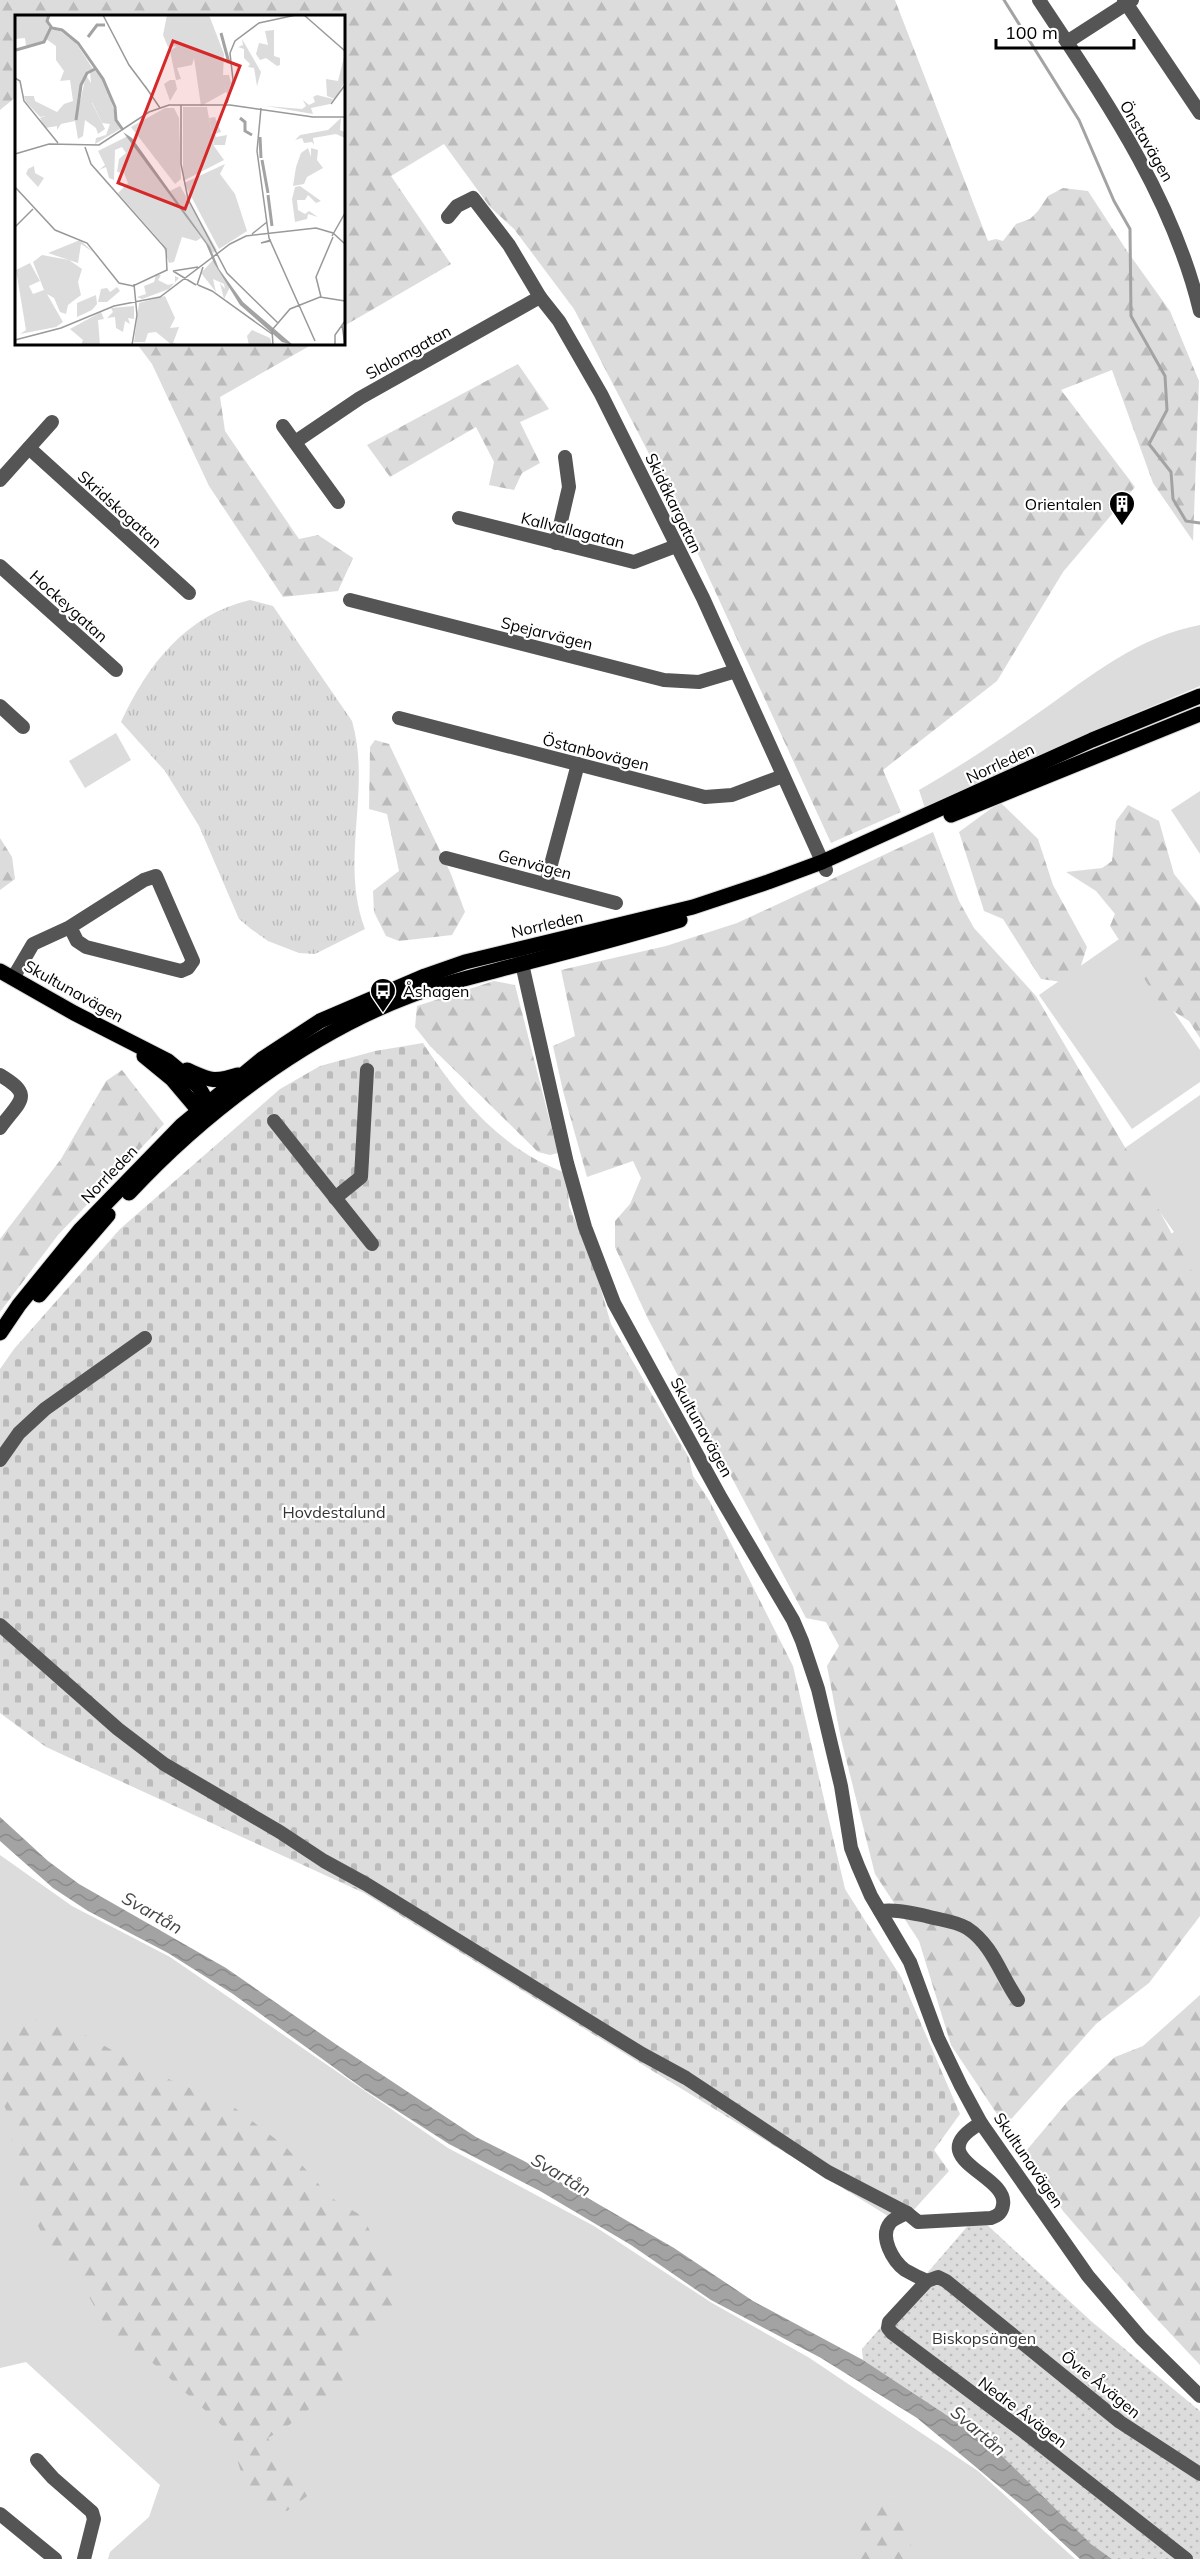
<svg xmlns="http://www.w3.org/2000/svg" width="1200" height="2559" viewBox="0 0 1200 2559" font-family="Mulish,sans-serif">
	<defs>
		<pattern id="forest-firs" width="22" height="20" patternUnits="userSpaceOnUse" patternTransform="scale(1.5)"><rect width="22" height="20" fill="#dcdcdc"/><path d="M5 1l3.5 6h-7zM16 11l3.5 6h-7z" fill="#bbb"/></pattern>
		<pattern id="cemetery-stones" width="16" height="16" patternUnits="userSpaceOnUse" patternTransform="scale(1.5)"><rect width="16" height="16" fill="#dcdcdc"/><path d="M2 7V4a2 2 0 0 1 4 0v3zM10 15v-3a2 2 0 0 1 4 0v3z" fill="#bbb"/></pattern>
		<pattern id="park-tufts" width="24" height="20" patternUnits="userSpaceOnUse" patternTransform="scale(1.5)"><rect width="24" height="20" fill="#dcdcdc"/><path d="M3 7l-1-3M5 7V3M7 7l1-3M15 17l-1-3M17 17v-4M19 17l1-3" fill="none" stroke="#bbb"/></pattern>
		<pattern id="garden-dots" width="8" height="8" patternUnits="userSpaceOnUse" patternTransform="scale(1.5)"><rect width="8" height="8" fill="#dcdcdc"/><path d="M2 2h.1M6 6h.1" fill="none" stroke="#bbb" stroke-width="1.8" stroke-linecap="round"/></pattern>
		<pattern id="water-waves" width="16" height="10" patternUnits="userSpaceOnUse" patternTransform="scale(1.5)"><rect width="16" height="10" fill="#a3a3a3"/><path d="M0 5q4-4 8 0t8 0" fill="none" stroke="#8b8b8b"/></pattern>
	</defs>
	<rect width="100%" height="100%" fill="#fff"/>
	<g fill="#dcdcdc">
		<path d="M1200 625V686L1086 734 925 808 919 790C961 766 1001 739 1041 711 1091 676 1139 636 1200 625Z"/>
		<path d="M116 733 131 760 85 788 69 761Z"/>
		<path d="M1200 791V854L1171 810Z"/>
		<path d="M1122 937 1200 1050V1082L1132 1129 1039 995Z"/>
		<path d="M1200 1095V1287L1165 1238 1174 1232 1118 1153Z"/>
		<path d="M0 1855 72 1906 170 1957 448 2148 594 2226 712 2303 808 2357 978 2471 1075 2559H108L110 2552 149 2517 160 2485 26 2362 0 2368Z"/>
	</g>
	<g fill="url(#forest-firs)">
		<path d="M0 0H895L988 241 996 239 1003 241 1016 224 1030 219 1038 211 1048 196 1063 188 1088 191 1127 251 1170 311 1199 381 1193 541 1153 483 1112 370 1061 390 1135 487 1063 572 997 681 883 770 901 812 831 843 675 504 574 309 514 229 490 207 444 144 391 176 451 264 344 326V16H16V97L0 110Z"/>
		<path d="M137 344H313L220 397 225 431 299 539 318 535 353 558 338 591 283 597 209 486 152 364Z"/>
		<path d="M518 364 549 409 520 422 540 463 522 473 514 490 489 485 494 462 476 427 390 477 367 445Z"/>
		<path d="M375 740 389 744 451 874 465 912 452 935 399 941 386 936 374 912 373 891 399 871 387 814 369 809 370 747Z"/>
		<path d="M1000 802 1038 839 1053 885 1087 947 1075 984 1041 979 1003 919 984 911 959 832Z"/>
		<path d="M1128 805 1159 821 1174 874 1200 906V1038L1189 1021 1160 1003 1110 926 1115 914 1096 891 1066 872 1102 868 1112 861 1116 821Z"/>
		<path d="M933 832 959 901 974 928 1036 996 1126 1149 1200 1286V1916L1149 1983 1096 2024 1005 2126 951 2045 919 1941 875 1874 841 1739 827 1666 839 1646 826 1622 806 1618 648 1319 615 1247V1221L630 1204 641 1178 633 1161 587 1177 563 1091 553 1046 575 1036 561 970 666 946 737 923Z"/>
		<path d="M0 838 12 857 15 879 0 890Z"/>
		<path d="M494 981 515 985 558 1153 550 1155 538 1152 430 1046 415 1027 417 1006Z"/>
		<path d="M122 1070 164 1124 58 1235 0 1312V1239L61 1159 106 1081Z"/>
		<path d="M1200 1995V2365L1153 2315 1063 2211 1026 2151 1068 2101 1115 2057 1143 2046Z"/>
		<path d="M24 2017 85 2035 149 2071 231 2105 286 2147 330 2197 362 2216 396 2280 402 2307 390 2325 364 2338 346 2354 340 2371 346 2384 339 2399 313 2406 289 2425 268 2438 279 2459 306 2482 310 2494 287 2511 269 2507 243 2478 228 2431 146 2357 123 2346 101 2319 84 2287 47 2244 21 2191 7 2112 0 2097V2031Z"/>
		<path d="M882 2494 892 2496 916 2559H856C855 2539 866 2506 882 2494Z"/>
	</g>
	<path fill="url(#cemetery-stones)" d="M423 1043C459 1098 502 1151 567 1173L569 1206 593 1262 611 1324 689 1458 693 1476 709 1500 793 1666 845 1889 901 1977 960 2114 934 2150 949 2171 901 2224 364 1893 46 1747 0 1713V1369L14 1349 120 1229 280 1089 320 1066 375 1051Z"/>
	<path fill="url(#park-tufts)" d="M250 600 273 606 352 721C372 790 339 861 365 929L315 954 299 953 268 941 251 929 239 919 199 826 165 771 121 722C148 664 186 615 250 600Z"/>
	<path fill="url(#garden-dots)" d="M971 2222H984L1091 2321 1200 2411V2559H1112L1091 2544 945 2414 863 2360 862 2349Z"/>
	<path fill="url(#water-waves)" d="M0 1817 48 1861 79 1884 226 1968 337 2045 476 2137 524 2161 674 2248 753 2301 863 2360 945 2414 1002 2456 1091 2544 1112 2559H1080L1025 2508 917 2418 821 2358 711 2300 631 2245 540 2191 449 2144 365 2090 233 1994 168 1953 88 1911 53 1888 0 1841Z"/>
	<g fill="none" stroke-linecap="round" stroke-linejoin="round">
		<path stroke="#a3a3a3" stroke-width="3" d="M1004 0 1079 120 1114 201 1130 229 1131 316 1165 376 1167 410 1149 444 1171 472 1173 499 1186 521 1200 523"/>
		<defs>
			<g id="major">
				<path d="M951 815 1200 714"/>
				<path d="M0 971 74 1013 168 1061 198 1086 206 1100 207 1111"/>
				<path d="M144 1056 172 1079 205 1118"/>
				<path d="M187 1070C210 1080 213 1083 238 1075"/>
				<path d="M129 1193C203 1113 306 1035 409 996 440 984 473 977 505 968 563 953 622 938 680 920"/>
				<path d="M39 1295 108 1215"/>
				<path d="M0 1333 19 1305 80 1230 182 1125 262 1059 320 1021 425 976 465 962 693 907 768 882 822 862 1092 740 1200 696"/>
			</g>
		</defs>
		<use href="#major" stroke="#dbdbdb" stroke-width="17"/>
		<g stroke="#555" stroke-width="14">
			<path d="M1039 0C1104 98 1172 195 1200 311"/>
			<path d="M1124 0 1200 113"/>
			<path d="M1067 42 1132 0"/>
			<path d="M448 217 457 206 473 198 509 245 540 297 559 321 601 394 703 598 826 870"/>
			<path d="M283 426 338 502"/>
			<path d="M295 442 360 398 540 297"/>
			<path d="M29 448 189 593"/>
			<path d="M0 480 52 422"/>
			<path d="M459 518 634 562 676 546"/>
			<path d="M556 543 569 487 565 457"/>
			<path d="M0 566 116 670"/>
			<path d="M350 600 664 680 699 682 736 671"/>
			<path d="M0 706 23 727"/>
			<path d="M399 718 705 797 732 795 783 776"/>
			<path d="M446 858 616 903"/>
			<path d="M546 883 578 764"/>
			<path d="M520 955 567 1163 585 1227 614 1303 721 1498 793 1620 802 1641 818 1689 841 1786 851 1848 858 1866 871 1896 910 1962 938 2038 961 2086 981 2123 1088 2276 1141 2338 1200 2396"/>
			<path d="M13 978 33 944 70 927 77 941 86 947 181 971 188 968 193 961 156 876 144 880 70 927"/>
			<path d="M0 1075C35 1096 20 1100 0 1128"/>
			<path d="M274 1121 372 1244"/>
			<path d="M335 1198 361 1177 367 1070"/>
			<path d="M0 1460 19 1433 45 1409 145 1338"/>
			<path d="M0 1625 118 1729 164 1764 280 1832 324 1861 366 1884 642 2054 686 2078 828 2172 907 2213 918 2222 991 2218C998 2216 1002 2213 1003 2205 1009 2174 918 2159 981 2123"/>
			<path d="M880 1911C896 1909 911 1913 926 1916 940 1920 955 1921 967 1928 993 1945 1001 1976 1018 2000"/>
			<path d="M907 2213C901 2216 894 2218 890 2223 879 2237 893 2261 905 2270 912 2274 920 2278 927 2281"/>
			<path d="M37 2460 53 2478 92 2512 94 2519 84 2559"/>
			<path d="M0 2514 55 2559"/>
			<path d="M1186 2559 1023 2431 892 2333 888 2328 889 2322 927 2281 938 2277 946 2281 1120 2422 1200 2474"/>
		</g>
		<use href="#major" stroke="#000" stroke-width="15"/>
	</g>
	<defs>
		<symbol id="building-pin" viewBox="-11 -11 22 30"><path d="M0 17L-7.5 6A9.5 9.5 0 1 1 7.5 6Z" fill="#000" stroke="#fff"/><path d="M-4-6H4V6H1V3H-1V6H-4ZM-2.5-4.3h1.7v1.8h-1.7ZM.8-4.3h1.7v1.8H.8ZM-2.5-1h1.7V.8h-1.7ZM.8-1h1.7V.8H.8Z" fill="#fff"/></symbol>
		<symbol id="bus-pin" viewBox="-11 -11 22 30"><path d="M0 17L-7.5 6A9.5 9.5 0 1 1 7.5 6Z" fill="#000" stroke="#fff"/><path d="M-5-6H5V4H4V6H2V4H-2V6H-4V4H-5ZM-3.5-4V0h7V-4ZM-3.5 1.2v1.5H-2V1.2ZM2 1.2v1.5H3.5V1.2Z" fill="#fff"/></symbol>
	</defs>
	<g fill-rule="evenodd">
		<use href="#building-pin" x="1107" y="489" width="30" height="40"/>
		<use href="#bus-pin" x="368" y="976" width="30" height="40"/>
	</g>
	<g text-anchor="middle" stroke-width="4.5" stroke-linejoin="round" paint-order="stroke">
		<g font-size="16" fill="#000" stroke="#fff">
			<text transform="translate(1147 141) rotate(60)" y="6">Önstavägen</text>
			<text transform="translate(408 352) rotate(-29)" y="6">Slalomgatan</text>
			<text transform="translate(674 503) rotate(64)" y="6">Skidåkargatan</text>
			<text transform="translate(120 509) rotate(42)" y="6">Skridskogatan</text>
			<text transform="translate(573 530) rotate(14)" y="6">Kallvallagatan</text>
			<text transform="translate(69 606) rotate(42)" y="6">Hockeygatan</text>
			<text transform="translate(547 633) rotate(14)" y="6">Spejarvägen</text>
			<text transform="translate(596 752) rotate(14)" y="6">Östanbovägen</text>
			<text transform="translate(1000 763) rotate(-25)" y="6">Norrleden</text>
			<text transform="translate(535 864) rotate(15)" y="6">Genvägen</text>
			<text transform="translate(547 924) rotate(-13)" y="6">Norrleden</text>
			<text transform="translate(74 991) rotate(29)" y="6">Skultunavägen</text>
			<text transform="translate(109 1174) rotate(-46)" y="6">Norrleden</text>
			<text transform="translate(702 1427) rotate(61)" y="6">Skultunavägen</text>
			<text transform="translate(1029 2160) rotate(56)" y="6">Skultunavägen</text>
			<text transform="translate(1101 2384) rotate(39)" y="6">Övre Åvägen</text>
			<text transform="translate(1023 2412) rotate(37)" y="6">Nedre Åvägen</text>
		</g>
		<g font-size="16" fill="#000" stroke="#fff" text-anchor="end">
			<text x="1102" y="510">Orientalen</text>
			<text x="403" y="997" text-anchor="start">Åshagen</text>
		</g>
		<g font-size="16" fill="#333" stroke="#fff">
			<text x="334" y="1518">Hovdestalund</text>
			<text x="984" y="2344">Biskopsängen</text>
		</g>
		<g font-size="18" font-style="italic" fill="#444" stroke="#fff">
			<text transform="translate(152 1913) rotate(30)" y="6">Svartån</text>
			<text transform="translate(561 2175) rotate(31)" y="6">Svartån</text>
			<text transform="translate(978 2431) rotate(41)" y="6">Svartån</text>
		</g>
	</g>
	<g transform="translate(15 15)">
		<rect width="330" height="330" fill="#fff"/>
		<path d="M0 0H33L34 12 28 26 11 31 10 23 0 24ZM36 14 45 16 61 28 78 54 72 56 68 64 61 105 71 60 76 68 75 57 80 55 88 64 94 80 77 88 90 114 83 119 81 113 70 105 68 121 63 124 60 106 46 109 42 115V111L30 113 25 103 30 101 25 102 11 87 9 81H19L20 86 42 97 49 89 58 86 55 65 45 66 49 56 41 45V31L31 24ZM200 102 206 117 200 119 201 122 212 120 210 130H199L198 125 194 103ZM113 121 186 223 181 226 167 222 159 247 154 248 147 228 103 178 113 168 109 158 102 157 104 144 111 138 107 132 100 135 99 165 94 163 91 152 84 155 90 150 83 136ZM102 272 105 276 92 287H83L86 274 92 273 95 277ZM81 280 82 289 77 295 62 302V288Z" fill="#dcdcdc"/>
		<path d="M152 0H194L209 39 208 60H214L216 68 213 82 209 70 211 77 186 91 179 43 177 50 162 53 166 64 161 65 155 36 162 31 153 32 148 20ZM259 15V41L265 43V50L262 51 251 43 245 45 241 39 244 28 253 30 250 16ZM227 24 246 57 242 71 239 53 233 52 235 49 229 43V34L223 32 228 30ZM330 38V66L320 84 312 81 311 64 323 66ZM94 80 105 114 80 129 81 123 91 120 95 109 87 108 77 87ZM302 80 318 84 315 89 296 93 298 99 251 91 287 94 291 91 288 85 294 90 300 87 298 82ZM168 92H192L199 131 209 145 168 166ZM326 103 325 115 330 117V123L321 119 298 123 299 130 297 127 289 128 287 123 280 125 285 120 313 115ZM293 133 296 142V133L303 135 302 145 308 153 292 162 289 169 278 171 281 152 286 138ZM116 139 131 159 120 172 111 141ZM210 149 205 159 220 179 232 216 204 234 169 168ZM19 151 20 158 29 163 23 172 11 159 13 154ZM285 171 306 186 301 188 293 180 290 185H282L283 195 290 199 294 196 303 202 293 199 292 204 280 207 277 184 280 172ZM65 225 78 237 66 229 63 248 33 238ZM27 240 54 245 67 254 63 267 66 280 53 290 51 299 45 297 39 283 32 279 48 307 41 312 5 319 11 315 1 255 15 248 25 266 14 271 18 279 29 275 18 247ZM198 245 215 272 209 284 205 268 210 274 209 269 198 264 201 277 186 258ZM141 260H146L143 265 153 270 160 268V261L164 263 154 274 127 284 122 282 131 279 129 271 139 267ZM150 281 160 303 155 313 164 312 158 328 165 330H157L141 317 133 318 130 327H119L124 288ZM119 291V304L113 303 115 309 110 306 108 317 101 313 100 302 92 303 98 297 96 293ZM86 297 89 304 83 305 85 330H66L68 325 55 314Z" fill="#dcdcdc"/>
		<path d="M150 93H159L164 103 166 164 160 169 116 112Z" fill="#dcdcdc"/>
		<path d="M155 65H160L162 74 155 86 149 69ZM237 315 255 323 257 330H234L232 321Z" fill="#dcdcdc"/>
		<path d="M165 171 202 235 198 238 155 176Z" fill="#dcdcdc"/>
		<path d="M108 117 117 123 195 232 204 254 228 287 278 330 267 327 225 290 199 248 191 229Z" fill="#a3a3a3"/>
		<path fill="none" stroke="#a3a3a3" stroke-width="3" d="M34 0 32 6 37 13 47 15 63 28 88 64 100 92 101 105 108 115M206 18 214 48M73 22 82 10H90M1 35 29 27 36 12M225 103 230 107V116L237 120M61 105 66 70 72 58 80 54M245 122 246 143M247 145 253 178M253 180 257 211"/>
		<path fill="none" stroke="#999" stroke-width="1.5" d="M88 0 114 50 132 74M289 0 330 36M0 63 5 66 9 86 43 128M130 71 145 93M212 88 218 65 215 38 220 26 244 8 281 0M316 89 330 70M166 90V149L173 184 212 258 263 308M246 93 242 136 254 223 300 326M70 132 76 149 151 234 152 256M0 139 34 129 84 130 134 97 154 90H215L298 102H330M0 172 40 215 72 228 104 268 118 271 152 255M0 212 18 194M237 219 252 207M317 221 330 198M255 226 246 228 256 225M158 256 181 270M158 256 183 252M182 270 188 252M183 270 197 276 257 319M306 282 301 262 318 222M327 310 330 330M0 325 46 313 99 291 145 282 215 229 231 221 301 213 318 218 330 229M117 330 122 300 119 269M258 330 257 315 275 294 305 282 330 286M320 330V320L330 306"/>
		<path fill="#d62828" fill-opacity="0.15" stroke="#d62828" stroke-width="3" d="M158 26 225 51 170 194 103 168Z"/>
		<rect width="330" height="330" fill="none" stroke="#000" stroke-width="3"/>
	</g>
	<path d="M996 39v9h138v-9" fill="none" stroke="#000000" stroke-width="3"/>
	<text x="1005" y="39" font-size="18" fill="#000000" stroke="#ffffff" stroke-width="4.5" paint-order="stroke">100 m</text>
</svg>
